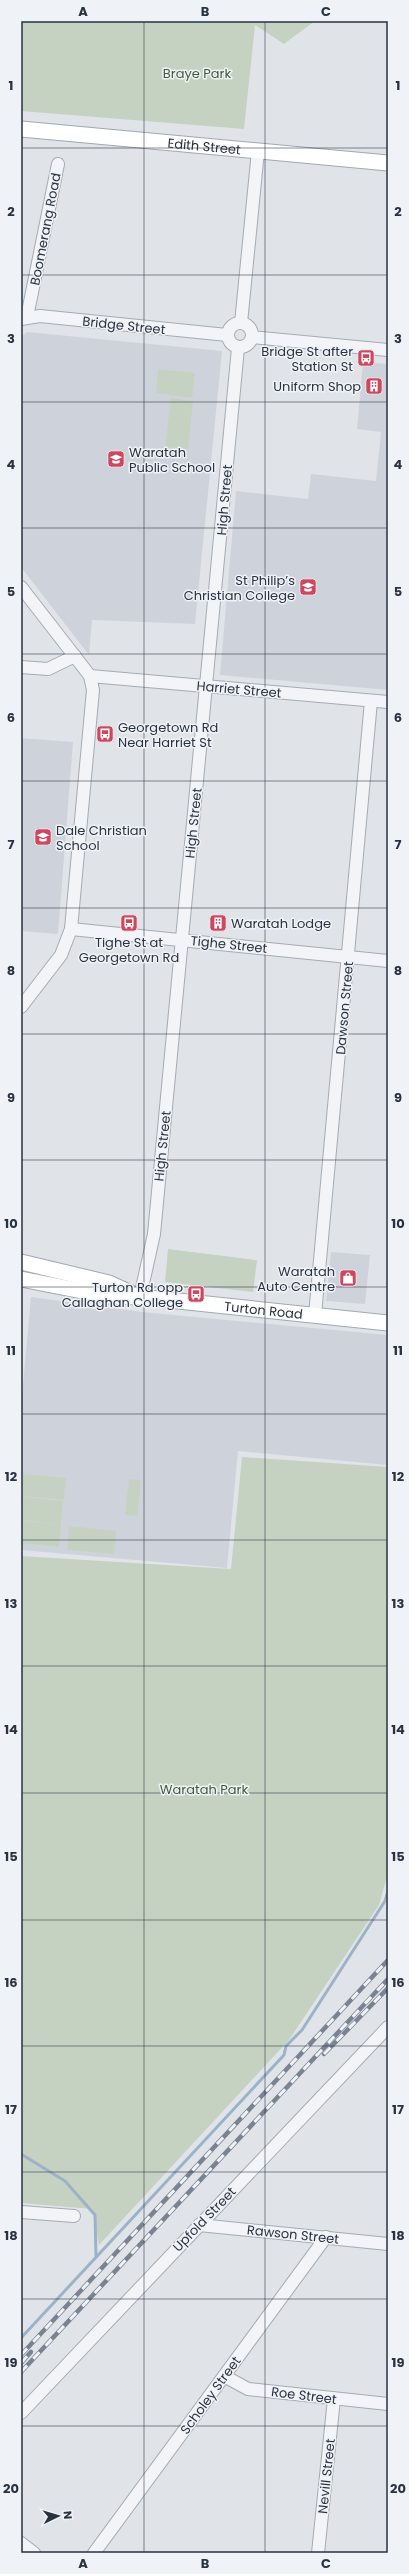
<svg xmlns="http://www.w3.org/2000/svg" width="409" height="2574" viewBox="0 0 409 2574" font-family="Poppins,sans-serif">
	<rect width="100%" height="100%" fill="#e0e4e9"/>
	<g fill="#ced3db">
		<path d="M27 332 222 351 195 624 92 620 89 655 21 567V337Z"/>
		<path d="M363 362 388 364V690L220 675 236 491 308 499 311 474 376 481 381 432 357 429Z"/>
		<path d="M21 738 73 742 58 934 21 931Z"/>
		<path d="M331 1252 370 1255 365 1304 326 1301Z"/>
		<path d="M31 1297 142 1312 388 1335V1465L238 1451 227 1568 21 1550V1406Z"/>
	</g>
	<g fill="#c6d2c1">
		<path d="M21 21H315L284 44 255 25 244 129 21 111Z"/>
		<path d="M158 369 195 373 192 398 156 393Z"/>
		<path d="M171 398 193 401 188 449 165 447Z"/>
		<path d="M168 1249 257 1260 253 1292 165 1282Z"/>
		<path d="M242 1457 388 1467V1873L379 1905 289 2040 99 2245 92 2209 21 2203V1556L231 1569Z"/>
		<path d="M23 1474 66 1478 64 1500 21 1496Z"/>
		<path d="M129 1479 141 1480 137 1516 125 1515Z"/>
		<path d="M21 1497 63 1501 61 1524 21 1520Z"/>
		<path d="M21 1521 61 1524 59 1547 21 1543Z"/>
		<path d="M69 1526 116 1531 114 1554 67 1550Z"/>
	</g>
	<g fill="none" stroke-linecap="round" stroke-linejoin="round">
		<g stroke="#9cb2c8" stroke-width="3">
			<path d="M21 2154 65 2181 95 2215 96 2256"/>
			<path d="M21 2338 284 2055 286 2046 302 2030 385 1901 388 1891"/>
		</g>
		<defs>
			<g id="minor">
				<path d="M27 317 58 164"/>
				<path d="M21 319 40 316 227 335"/>
				<circle cx="240" cy="335" r="12"/>
				<path d="M241 323 258 151"/>
				<path d="M252 337 388 350"/>
				<path d="M21 587 90 676 93 690 71 929 61 955 21 1007"/>
				<path d="M21 667 48 669 75 656"/>
				<path d="M90 676 388 702"/>
				<path d="M71 929 388 961"/>
				<path d="M140 1297 154 1234 238 348"/>
				<path d="M315 1315 371 701"/>
				<path d="M21 2212 74 2216"/>
				<path d="M199 2225 388 2244"/>
				<path d="M224 2376 248 2389 388 2404"/>
				<path d="M21 2413 388 2027"/>
				<path d="M21 2543 34 2553"/>
				<path d="M94 2553 326 2237"/>
				<path d="M318 2553 334 2399"/>
			</g>
			<g id="major">
				<path id="s1" d="M21 129 388 163"/>
				<path d="M21 1262 109 1283 135 1295"/>
				<path id="s2" d="M21 1279 107 1296 140 1297 388 1323"/>
			</g>
		</defs>
		<use href="#minor" stroke="#a5abb3" stroke-width="14"/>
		<use href="#major" stroke="#a0a8b4" stroke-width="17"/>
		<use href="#minor" stroke="#f3f4f7" stroke-width="12"/>
		<use href="#major" stroke="#fff" stroke-width="15"/>
		<defs>
			<g id="rail">
				<path d="M324 2054 388 1988"/>
				<path d="M21 2355 388 1960"/>
				<path d="M21 2363 31 2352"/>
				<path d="M21 2372 388 1979"/>
			</g>
		</defs>
		<use href="#rail" stroke="#7a8392" stroke-width="4.5"/>
		<use href="#rail" stroke="#eff2f6" stroke-width="3" stroke-dasharray="9" stroke-linecap="butt"/>
	</g>
	<path fill="none" stroke="#293240" stroke-width="1" stroke-opacity="0.55" d="M144 21V2553M265 21V2553M21 148H388M21 275H388M21 402H388M21 528H388M21 654H388M21 781H388M21 908H388M21 1034H388M21 1160H388M21 1287H388M21 1414H388M21 1540H388M21 1666H388M21 1793H388M21 1920H388M21 2046H388M21 2172H388M21 2299H388M21 2426H388"/>
	<defs>
		<symbol id="bus-square" viewBox="-11 -11 22 22"><rect x="-9" y="-9" width="18" height="18" rx="4" fill="#cb485e" stroke="#eff2f6"/><path d="M-5-6H5V4H4V6H2V4H-2V6H-4V4H-5ZM-3.5-4V0h7V-4ZM-3.5 1.2v1.5H-2V1.2ZM2 1.2v1.5H3.5V1.2Z" fill="#fff"/></symbol>
		<symbol id="building-square" viewBox="-11 -11 22 22"><rect x="-9" y="-9" width="18" height="18" rx="4" fill="#cb485e" stroke="#eff2f6"/><path d="M-4-6H4V6H1V3H-1V6H-4ZM-2.5-4.3h1.7v1.8h-1.7ZM.8-4.3h1.7v1.8H.8ZM-2.5-1h1.7V.8h-1.7ZM.8-1h1.7V.8H.8Z" fill="#fff"/></symbol>
		<symbol id="school-square" viewBox="-11 -11 22 22"><rect x="-9" y="-9" width="18" height="18" rx="4" fill="#cb485e" stroke="#eff2f6"/><path d="M0-5L7-2L0 1L-7-2ZM-4 1L0 2.5L4 1V4Q0 6-4 4Z" fill="#fff"/></symbol>
		<symbol id="shop-square" viewBox="-11 -11 22 22"><rect x="-9" y="-9" width="18" height="18" rx="4" fill="#cb485e" stroke="#eff2f6"/><path d="M-5-2.5h2.3a2.7 3.5 0 0 1 5.4 0H5L5.5 6h-11ZM-1.5-2.5h3a1.5 2.3 0 0 0-3 0Z" fill="#fff"/></symbol>
	</defs>
	<g fill-rule="evenodd">
		<use href="#bus-square" x="356" y="348" width="20" height="20"/>
		<use href="#building-square" x="364" y="376" width="20" height="20"/>
		<use href="#school-square" x="106" y="449" width="20" height="20"/>
		<use href="#school-square" x="298" y="577" width="20" height="20"/>
		<use href="#bus-square" x="95" y="724" width="20" height="20"/>
		<use href="#school-square" x="33" y="827" width="20" height="20"/>
		<use href="#bus-square" x="119" y="913" width="20" height="20"/>
		<use href="#building-square" x="208" y="913" width="20" height="20"/>
		<use href="#shop-square" x="338" y="1268" width="20" height="20"/>
		<use href="#bus-square" x="186" y="1284" width="20" height="20"/>
	</g>
	<g text-anchor="middle" stroke-width="3" stroke-linejoin="round" paint-order="stroke">
		<g font-size="13" fill="#3e5b37" stroke="#eff2f6">
			<text x="197" y="78">Braye Park</text>
			<text x="204" y="1794">Waratah Park</text>
		</g>
		<g font-size="13" fill="#293240" stroke="#eff2f6">
			<text dy="5" stroke="none"><textPath href="#s1" startOffset="184">Edith Street</textPath></text>
			<text transform="translate(45 229) rotate(-79)" y="5">Boomerang Road</text>
			<text transform="translate(124 325) rotate(6)" y="5">Bridge Street</text>
			<text transform="translate(224 500) rotate(-85)" y="5">High Street</text>
			<text transform="translate(239 689) rotate(5)" y="5">Harriet Street</text>
			<text transform="translate(193 823) rotate(-84)" y="5">High Street</text>
			<text transform="translate(229 944) rotate(6)" y="5">Tighe Street</text>
			<text transform="translate(344 1008) rotate(-85)" y="5">Dawson Street</text>
			<text transform="translate(162 1146) rotate(-84)" y="5">High Street</text>
			<text dy="5" stroke="none"><textPath href="#s2" startOffset="245">Turton Road</textPath></text>
			<text transform="translate(204 2219) rotate(-46)" y="5">Upfold Street</text>
			<text transform="translate(293 2234) rotate(6)" y="5">Rawson Street</text>
			<text transform="translate(210 2395) rotate(-54)" y="5">Scholey Street</text>
			<text transform="translate(304 2395) rotate(7)" y="5">Roe Street</text>
			<text transform="translate(326 2476) rotate(-84)" y="5">Nevill Street</text>
		</g>
		<g font-size="13" fill="#293240" stroke="#eff2f6" text-anchor="end">
			<text x="353" y="356">Bridge St after<tspan x="353" dy="15">Station St</tspan></text>
			<text x="361" y="391">Uniform Shop</text>
			<text x="129" y="457" text-anchor="start">Waratah<tspan x="129" dy="15">Public School</tspan></text>
			<text x="295" y="585">St Philip’s<tspan x="295" dy="15">Christian College</tspan></text>
			<text x="118" y="732" text-anchor="start">Georgetown Rd<tspan x="118" dy="15">Near Harriet St</tspan></text>
			<text x="56" y="835" text-anchor="start">Dale Christian<tspan x="56" dy="15">School</tspan></text>
			<text x="231" y="928" text-anchor="start">Waratah Lodge</text>
			<text x="129" y="947" text-anchor="middle">Tighe St at<tspan x="129" dy="15">Georgetown Rd</tspan></text>
			<text x="335" y="1276">Waratah<tspan x="335" dy="15">Auto Centre</tspan></text>
			<text x="183" y="1292">Turton Rd opp<tspan x="183" dy="15">Callaghan College</tspan></text>
		</g>
	</g>
	<rect width="409" height="2574" fill="none" stroke="#eff2f6" stroke-width="44"/>
	<g transform="translate(58 2516) rotate(85)" stroke="#eff2f6" stroke-width="3" paint-order="stroke">
	<path d="M0-3L7 15L0 10L-7 15Z" fill="#293240"/>
	<text y="-6" font-size="11" font-weight="bold" text-anchor="middle" fill="#293240">N</text>
	</g>
	<rect x="22" y="22" width="365" height="2530" fill="none" stroke="#293240" stroke-width="1.5"/>
	<g font-size="13" text-anchor="middle" font-weight="bold" fill="#293240">
		<text x="83" y="16">A</text>
		<text x="205" y="16">B</text>
		<text x="326" y="16">C</text>
		<text x="11" y="90">1</text>
		<text x="398" y="90">1</text>
		<text x="11" y="216">2</text>
		<text x="398" y="216">2</text>
		<text x="11" y="343">3</text>
		<text x="398" y="343">3</text>
		<text x="11" y="469">4</text>
		<text x="398" y="469">4</text>
		<text x="11" y="596">5</text>
		<text x="398" y="596">5</text>
		<text x="11" y="722">6</text>
		<text x="398" y="722">6</text>
		<text x="11" y="849">7</text>
		<text x="398" y="849">7</text>
		<text x="11" y="975">8</text>
		<text x="398" y="975">8</text>
		<text x="11" y="1102">9</text>
		<text x="398" y="1102">9</text>
		<text x="11" y="1228">10</text>
		<text x="398" y="1228">10</text>
		<text x="11" y="1355">11</text>
		<text x="398" y="1355">11</text>
		<text x="11" y="1481">12</text>
		<text x="398" y="1481">12</text>
		<text x="11" y="1608">13</text>
		<text x="398" y="1608">13</text>
		<text x="11" y="1734">14</text>
		<text x="398" y="1734">14</text>
		<text x="11" y="1861">15</text>
		<text x="398" y="1861">15</text>
		<text x="11" y="1987">16</text>
		<text x="398" y="1987">16</text>
		<text x="11" y="2114">17</text>
		<text x="398" y="2114">17</text>
		<text x="11" y="2240">18</text>
		<text x="398" y="2240">18</text>
		<text x="11" y="2367">19</text>
		<text x="398" y="2367">19</text>
		<text x="11" y="2493">20</text>
		<text x="398" y="2493">20</text>
		<text x="83" y="2568">A</text>
		<text x="205" y="2568">B</text>
		<text x="326" y="2568">C</text>
	</g>
</svg>
